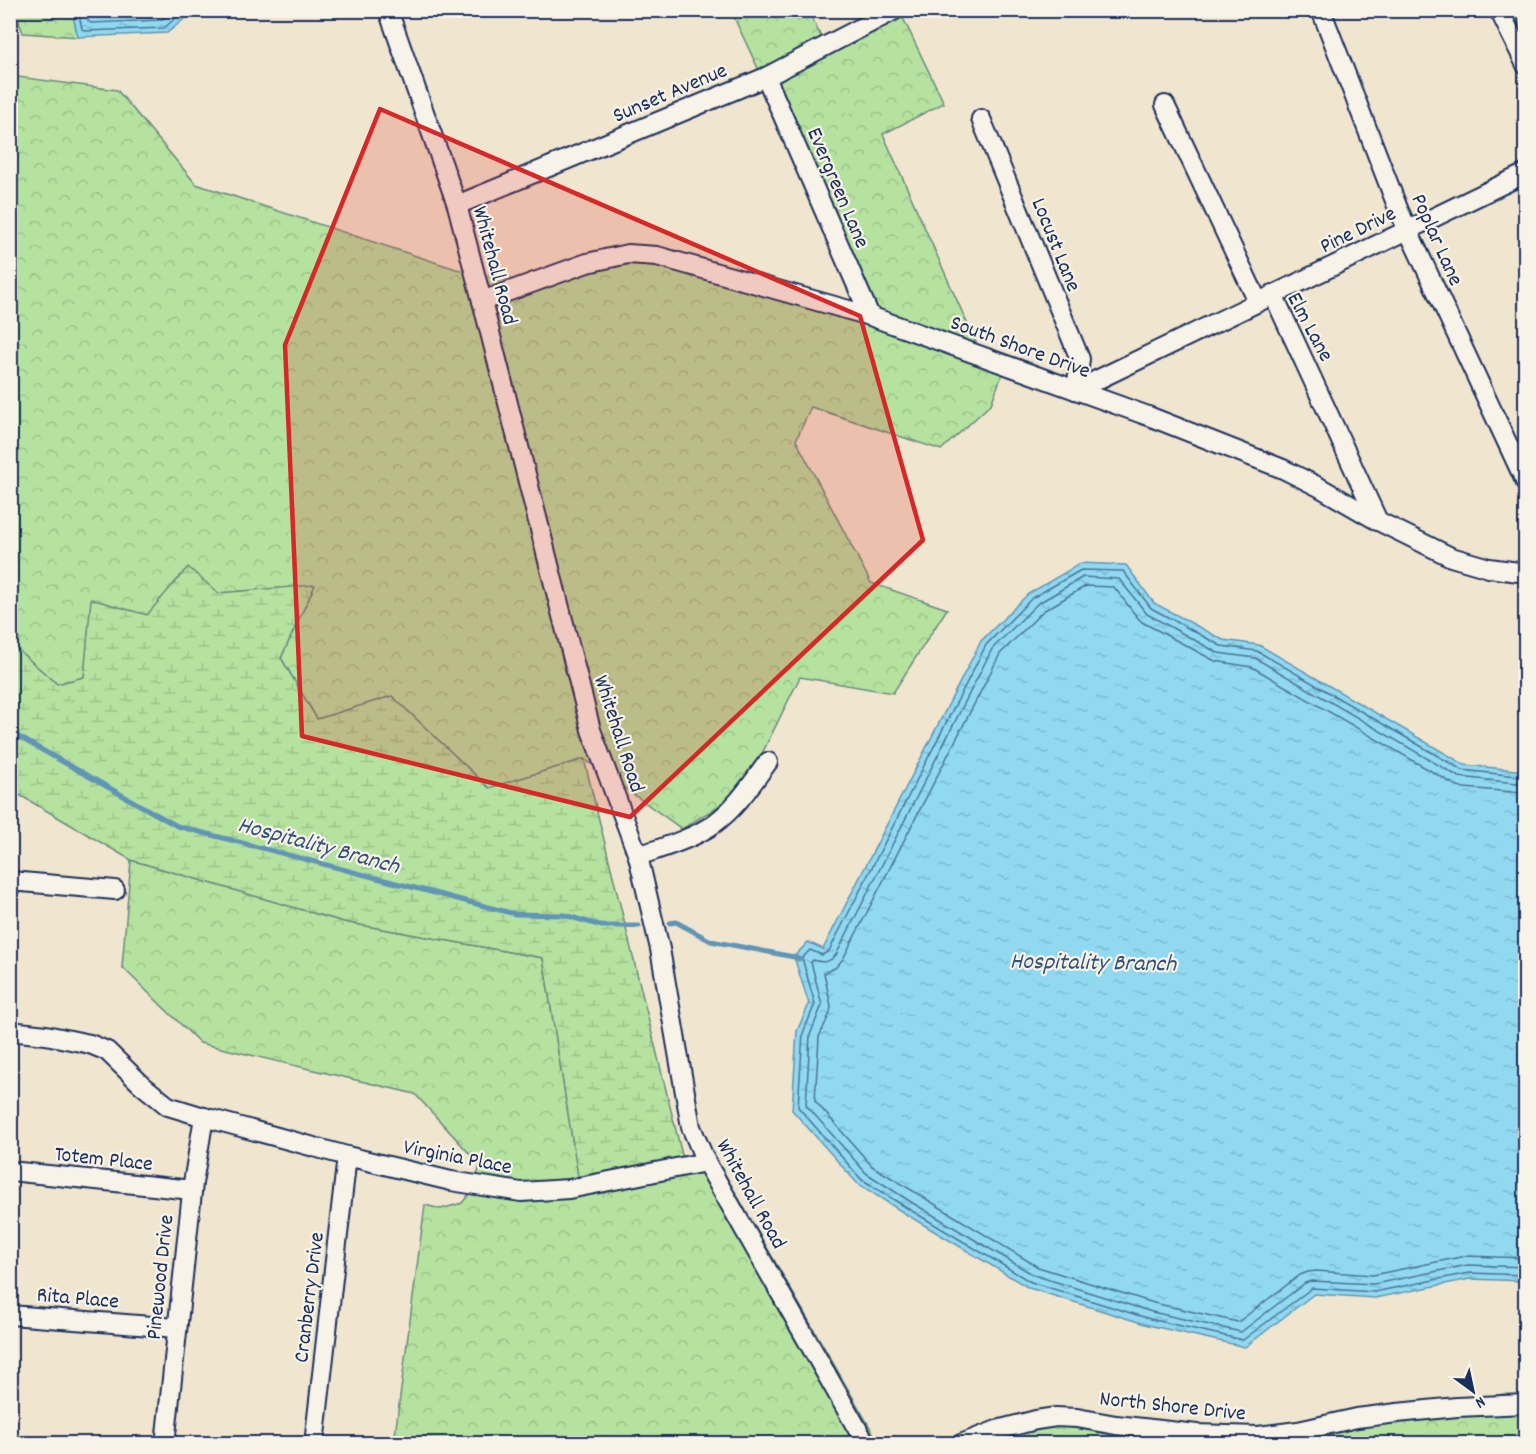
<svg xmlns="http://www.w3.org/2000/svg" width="1536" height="1454" viewBox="0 0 1536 1454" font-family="Dekko,sans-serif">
	<defs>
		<pattern id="forest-crowns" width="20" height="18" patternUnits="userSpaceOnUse" patternTransform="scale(1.5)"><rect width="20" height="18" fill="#b5e29f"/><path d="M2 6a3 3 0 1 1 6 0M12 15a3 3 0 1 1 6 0" fill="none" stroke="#9bc28b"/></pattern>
		<pattern id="wetland-marsh" width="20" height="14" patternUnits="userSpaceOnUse" patternTransform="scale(1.5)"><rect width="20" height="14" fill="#b5e29f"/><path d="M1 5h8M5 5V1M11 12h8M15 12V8" fill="none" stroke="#9bc28b"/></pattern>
		<pattern id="water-ripples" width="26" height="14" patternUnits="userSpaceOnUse" patternTransform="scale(1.5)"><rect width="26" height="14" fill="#90d9f1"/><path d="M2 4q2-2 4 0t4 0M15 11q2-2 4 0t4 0" fill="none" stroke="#7cbbd1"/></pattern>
	</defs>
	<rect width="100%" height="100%" fill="#f0e6cf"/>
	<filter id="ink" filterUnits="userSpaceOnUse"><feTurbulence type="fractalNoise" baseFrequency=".0167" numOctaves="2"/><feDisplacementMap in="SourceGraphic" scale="12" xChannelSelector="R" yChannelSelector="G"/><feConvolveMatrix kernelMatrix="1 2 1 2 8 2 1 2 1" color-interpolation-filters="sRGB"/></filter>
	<g filter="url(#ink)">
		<g fill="url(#forest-crowns)" stroke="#68887e" stroke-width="1.5">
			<path d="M15 11H72L78 37 23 33Z"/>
			<path d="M731 11H808L827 48 901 14 944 103 883 134 980 352 1007 361 991 404 941 450 811 407 796 440 871 583 947 609 893 693 800 677 744 790 682 829 584 759 489 788 392 696 317 719 281 658 314 586 218 593 147 615 84 677 57 684 11 644V76L117 90 196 184 456 269 519 282 659 257 874 315Z"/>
			<path d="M1513 11H1525V38Z"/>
			<path d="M131 860 344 922 543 958 578 1175H687L719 1164 879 1443H394L425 1205 441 1209 462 1203 474 1188 480 1165 415 1094 200 1043 122 967Z"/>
			<path d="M1504 1394 1525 1397V1443L982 1444 1054 1411 1234 1435Z"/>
		</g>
		<path fill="url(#wetland-marsh)" stroke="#68887e" stroke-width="1.5" d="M188 567 218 593 315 585 281 658 317 719 392 696 489 788 584 759 687 1175 578 1176 543 958 344 922 131 860 11 790V644L57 684 84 677 91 599 147 615Z"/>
		<g fill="url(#water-ripples)" stroke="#6195b6" stroke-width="1.5">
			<path d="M72 11V10L194 11 167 33 78 37Z"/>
			<path d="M1081 563 1126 565 1154 603 1223 640 1259 645 1465 765 1525 771V1281L1470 1279 1375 1298 1314 1294 1245 1347 1148 1325 1029 1288 904 1213 857 1183 792 1110 797 1031 809 1004 794 957 808 942 823 949 981 641 1028 594Z"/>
		</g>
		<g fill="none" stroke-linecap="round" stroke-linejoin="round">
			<g stroke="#4a7399" stroke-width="1.5">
				<path d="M78 10 82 29 85 31 164 28 185 10"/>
				<path d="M86 10 88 21 91 23 161 20 173 10"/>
				<path d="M95 10 99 14 159 10"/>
				<path d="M1526 777 1462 770 1257 651 1221 646 1151 608 1123 571 1081 570 1032 598 986 645 829 951 822 955 810 950 802 958 815 1004 803 1033 798 1107 861 1179 907 1208 1031 1282 1150 1319 1243 1340 1312 1288 1374 1292 1469 1273 1526 1275"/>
				<path d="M1526 784 1459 777 1255 658 1218 653 1147 614 1119 579 1083 577 1037 604 992 649 836 955C829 963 822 963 813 960L811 962 822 1005 810 1035 806 1105 866 1173 911 1202 1034 1275 1152 1312 1241 1332 1305 1283 1311 1281 1374 1284 1468 1265 1526 1267"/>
				<path d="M1526 793 1464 788 1455 785 1252 667 1215 661 1142 622 1137 617 1114 587 1086 586 1043 611 1000 654 843 959 835 968 824 973 831 1006 830 1013 819 1037 815 1101 872 1166 1038 1267 1154 1303 1238 1322 1300 1275 1308 1272 1316 1271 1373 1275 1466 1256 1526 1258"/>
			</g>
			<g stroke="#6195b6" stroke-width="5">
				<path d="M10 732 177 826 515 914 564 915 602 926H639"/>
				<path d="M670 923 676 922 711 941 794 957 799 959"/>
			</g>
			<defs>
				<g id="minor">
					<path d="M388 10 457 205 482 301 591 730 638 856 660 949 691 1127 706 1162 866 1444"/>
					<path d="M1321 10 1399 211 1526 483"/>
					<path d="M1499 10 1526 65"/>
					<path d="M766 77 870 316"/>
					<path d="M1165 105 1258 302"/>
					<path d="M981 119 1080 359 1076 390"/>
					<path d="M457 205 766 77 895 10"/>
					<path d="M1273 294 1378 521"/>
					<path d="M482 301 587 263 628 254 657 256 870 316 1151 417 1283 469 1319 487 1378 521 1451 557 1489 568 1526 573"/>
					<path d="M1076 390 1526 173"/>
					<path d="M638 856C664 847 693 839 715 823 737 807 752 783 768 762"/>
					<path d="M10 881 115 890"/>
					<path d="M10 1031 46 1035 90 1044 107 1051 142 1085 168 1106 204 1117 347 1156 451 1181 521 1192 569 1189 706 1162"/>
					<path d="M10 1171 192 1190"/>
					<path d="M10 1315 177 1328"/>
					<path d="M165 1444 193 1183 204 1117"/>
					<path d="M314 1444 347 1156"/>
					<path d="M961 1444 997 1430 1036 1420 1056 1417 1077 1418 1116 1425 1197 1434 1258 1436 1298 1431 1357 1418 1397 1413 1457 1407 1526 1404"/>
				</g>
			</defs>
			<use href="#minor" stroke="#1b2f5e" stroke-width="22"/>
			<use href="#minor" stroke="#f7f3e8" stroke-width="18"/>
		</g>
	</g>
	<path fill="#d62828" fill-opacity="0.2" stroke="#d62828" stroke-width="4.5" stroke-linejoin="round" d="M380 109 860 316 923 540 630 817 302 736 285 345Z"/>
	<g text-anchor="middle" stroke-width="4.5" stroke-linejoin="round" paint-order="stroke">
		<g font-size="22" fill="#1b2f5e" stroke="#f7f3e8">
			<text transform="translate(669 91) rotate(-23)" y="8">Sunset Avenue</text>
			<text transform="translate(840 187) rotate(67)" y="8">Evergreen Lane</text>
			<text transform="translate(1357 228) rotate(-26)" y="8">Pine Drive</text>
			<text transform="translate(1439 239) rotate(66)" y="8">Poplar Lane</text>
			<text transform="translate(1058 244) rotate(68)" y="8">Locust Lane</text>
			<text transform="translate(497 265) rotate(75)" y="8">Whitehall Road</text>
			<text transform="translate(1312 326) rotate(62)" y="8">Elm Lane</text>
			<text transform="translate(1021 345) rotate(20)" y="8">South Shore Drive</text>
			<text transform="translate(621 733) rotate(72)" y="8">Whitehall Road</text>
			<text transform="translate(458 1155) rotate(11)" y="8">Virginia Place</text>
			<text transform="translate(104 1157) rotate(6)" y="8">Totem Place</text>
			<text transform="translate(753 1193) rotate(61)" y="8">Whitehall Road</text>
			<text transform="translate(158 1277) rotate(-84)" y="8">Pinewood Drive</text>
			<text transform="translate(78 1296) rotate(5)" y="8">Rita Place</text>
			<text transform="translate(307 1297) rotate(-83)" y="8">Cranberry Drive</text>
			<text transform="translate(1173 1404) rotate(6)" y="8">North Shore Drive</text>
		</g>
		<g font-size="24" font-style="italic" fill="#32517b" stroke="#f7f3e8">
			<text transform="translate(319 844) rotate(15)" y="8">Hospitality Branch</text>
			<text transform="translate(1093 961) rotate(1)" y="8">Hospitality Branch</text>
		</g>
	</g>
	<rect width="1536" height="1454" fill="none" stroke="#f7f3e8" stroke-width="36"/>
	<rect x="18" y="18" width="1500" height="1418" fill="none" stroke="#1b2f5e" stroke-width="2" filter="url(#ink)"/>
	<g transform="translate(1473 1391) rotate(147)" stroke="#f7f3e8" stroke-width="4.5" paint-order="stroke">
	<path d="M0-4.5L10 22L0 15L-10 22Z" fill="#1b2f5e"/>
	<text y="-9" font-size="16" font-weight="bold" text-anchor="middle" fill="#1b2f5e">N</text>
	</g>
</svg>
